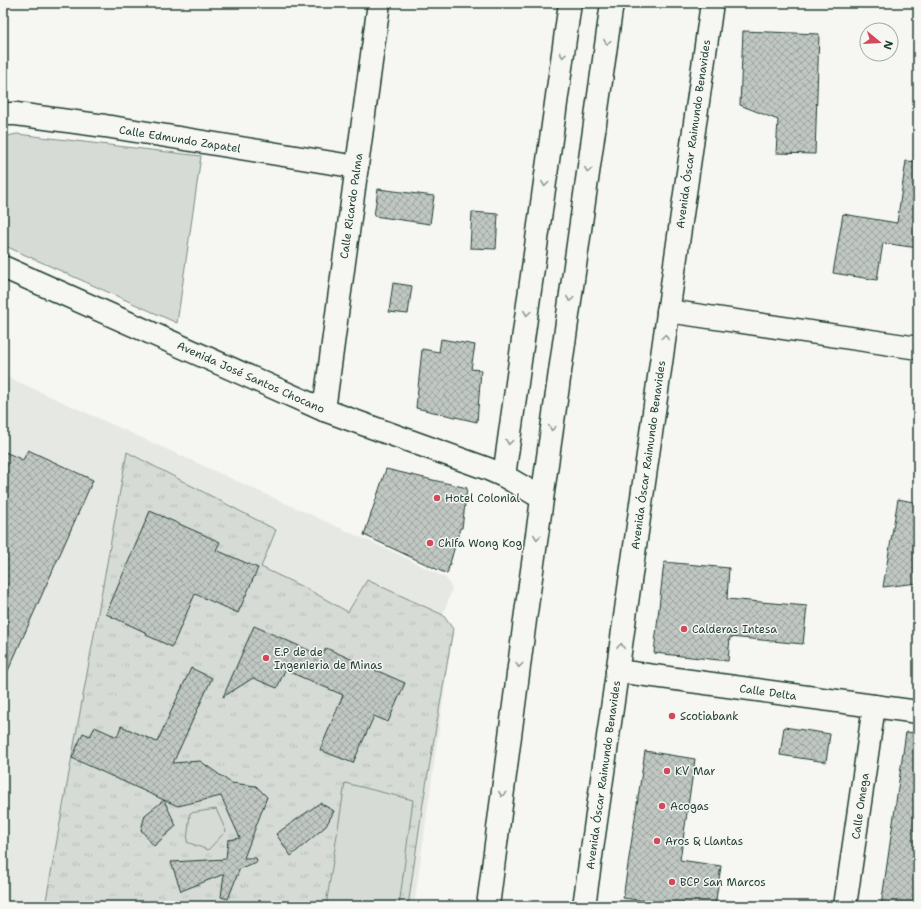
<svg xmlns="http://www.w3.org/2000/svg" width="921" height="909" viewBox="0 0 921 909" font-family="'Shantell Sans',sans-serif">
	<defs>
		<pattern id="grass-tufts" width="24" height="20" patternUnits="userSpaceOnUse"><rect width="24" height="20" fill="#d6dbd6"/><path d="M3 7l-1-3M5 7V3M7 7l1-3M15 17l-1-3M17 17v-4M19 17l1-3" fill="none" stroke="#b7bdb8"/></pattern>
		<pattern id="building-cross-hatch" width="8" height="8" patternUnits="userSpaceOnUse"><rect width="8" height="8" fill="#c1c8c3"/><path d="M0 0l8 8M0 8l8-8" fill="none" stroke="#9ca49f"/></pattern>
	</defs>
	<rect width="100%" height="100%" fill="#f6f6f2"/>
	<filter id="ink" filterUnits="userSpaceOnUse"><feTurbulence type="fractalNoise" baseFrequency=".025" numOctaves="2"/><feDisplacementMap in="SourceGraphic" scale="8" xChannelSelector="R" yChannelSelector="G"/><feConvolveMatrix kernelMatrix="1 2 1 2 8 2 1 2 1" color-interpolation-filters="sRGB"/></filter>
	<g filter="url(#ink)">
		<path fill="#e6e8e4" d="M3 375 393 552 446 578 452 589 443 615 453 629 414 906H3Z"/>
		<path fill="url(#grass-tufts)" stroke="#7a8c85" d="M127 452 276 530 261 567 311 591 348 612 367 580 443 615 453 629 423 803 408 906H45Z"/>
		<g fill="#d6dbd6" stroke="#7a8c85">
			<path d="M17 134 201 156 177 323 3 245V137Z"/>
			<path d="M345 783 413 800 399 906H326Z"/>
			<path d="M216 809 226 831 208 850 187 842 190 813Z"/>
		</g>
		<g fill="url(#building-cross-hatch)" stroke="#1f3d34">
			<path d="M743 31 819 34 815 154 776 153 778 120 740 105Z"/>
			<path d="M906 161 918 162V248L883 243 877 280 833 273 843 214 897 223Z"/>
			<path d="M378 189 434 196 430 224 374 216Z"/>
			<path d="M472 212 498 214 496 249 470 248Z"/>
			<path d="M393 283 412 286 408 314 389 312Z"/>
			<path d="M441 339 475 345 471 369 481 370 477 422 416 408 422 349 439 352Z"/>
			<path d="M28 450 93 480 3 682V451L23 460Z"/>
			<path d="M386 469 467 488 462 528H460L447 574 364 535Z"/>
			<path d="M898 499 918 503V583L883 587Z"/>
			<path d="M150 511 220 542 216 550 258 568 238 613 195 594 172 647 146 635 147 633 106 614Z"/>
			<path d="M664 562 729 568 727 599 807 606 803 644 730 637 728 661 654 653Z"/>
			<path d="M254 626 322 656 326 648 405 683 388 722 374 716 353 763 320 750 343 695 285 670 277 688 253 678 223 697Z"/>
			<path d="M191 668 212 678 173 763 200 761 231 783 256 786 267 797 244 858H256L257 862 240 868 228 899 221 897 224 874 181 891 171 862 226 859 228 840 240 838 221 796 178 806 164 800 176 826 154 846 141 830 145 815 164 800 72 758 83 733 90 736 95 727 117 737 121 726 157 742Z"/>
			<path d="M784 727 830 734 826 762 780 755Z"/>
			<path d="M906 732 918 733V906H881Z"/>
			<path d="M645 751 695 759 680 860 721 866 715 906H684L623 898Z"/>
			<path d="M320 803 334 811 326 826 291 856 276 834Z"/>
		</g>
		<g fill="none" stroke-linecap="round" stroke-linejoin="round">
			<defs>
				<g id="street">
					<path d="M3 114H16L105 126 357 167"/>
					<path d="M3 267 324 410 488 469 504 476"/>
					<path d="M668 311 918 348"/>
					<path d="M324 410 379 3"/>
					<path d="M617 671 918 712"/>
					<path d="M845 906 874 706"/>
				</g>
				<g id="secondary">
					<path d="M542 498 504 476 570 3"/>
					<path d="M584 906 712 3"/>
				</g>
				<path id="primary" d="M488 906 525 620 612 3"/>
			</defs>
			<use href="#street" stroke="#1f3d34" stroke-width="25"/>
			<use href="#secondary" stroke="#1f3d34" stroke-width="25"/>
			<use href="#primary" stroke="#1f3d34" stroke-width="25"/>
			<use href="#street" stroke="#f6f6f2" stroke-width="22"/>
			<use href="#secondary" stroke="#f6f6f2" stroke-width="22"/>
			<use href="#primary" stroke="#f6f6f2" stroke-width="22"/>
		</g>
		<defs><path id="oneway-chevron" d="M-2-3.5L2.5 0L-2 3.5" fill="none" stroke-width="1.6" stroke-linecap="round" stroke-linejoin="round"/></defs>
		<g stroke="#8a9a93">
			<use href="#oneway-chevron" transform="translate(607 42) rotate(98)"/>
			<use href="#oneway-chevron" transform="translate(563 55) rotate(98)"/>
			<use href="#oneway-chevron" transform="translate(588 170) rotate(98)"/>
			<use href="#oneway-chevron" transform="translate(545 184) rotate(98)"/>
			<use href="#oneway-chevron" transform="translate(570 299) rotate(98)"/>
			<use href="#oneway-chevron" transform="translate(527 313) rotate(98)"/>
			<use href="#oneway-chevron" transform="translate(665 337) rotate(-82)"/>
			<use href="#oneway-chevron" transform="translate(552 428) rotate(98)"/>
			<use href="#oneway-chevron" transform="translate(509 442) rotate(98)"/>
			<use href="#oneway-chevron" transform="translate(537 537) rotate(98)"/>
			<use href="#oneway-chevron" transform="translate(621 646) rotate(-82)"/>
			<use href="#oneway-chevron" transform="translate(519 665) rotate(97)"/>
			<use href="#oneway-chevron" transform="translate(502 794) rotate(97)"/>
		</g>
	</g>
	<g fill="#d1495b" stroke="#f6f6f2" stroke-width="1.5">
		<circle cx="437" cy="498" r="4"/>
		<circle cx="430" cy="543" r="4"/>
		<circle cx="684" cy="629" r="4"/>
		<circle cx="266" cy="658" r="4"/>
		<circle cx="672" cy="716" r="4"/>
		<circle cx="667" cy="771" r="4"/>
		<circle cx="662" cy="806" r="4"/>
		<circle cx="657" cy="841" r="4"/>
		<circle cx="672" cy="882" r="4"/>
	</g>
	<g text-anchor="middle" stroke-width="3" stroke-linejoin="round" paint-order="stroke">
		<g font-size="11" fill="#1f3d34" stroke="#f6f6f2">
			<text transform="translate(693 134) rotate(-82)" y="4">Avenida Óscar Raimundo Benavides</text>
			<text transform="translate(180 139) rotate(9)" y="4">Calle Edmundo Zapatel</text>
			<text transform="translate(351 206) rotate(-82)" y="4">Calle Ricardo Palma</text>
			<text transform="translate(251 377) rotate(24)" y="4">Avenida José Santos Chocano</text>
			<text transform="translate(648 455) rotate(-82)" y="4">Avenida Óscar Raimundo Benavides</text>
			<text transform="translate(768 692) rotate(8)" y="4">Calle Delta</text>
			<text transform="translate(603 775) rotate(-82)" y="4">Avenida Óscar Raimundo Benavides</text>
			<text transform="translate(860 806) rotate(-82)" y="4">Calle Omega</text>
		</g>
		<g font-size="11" fill="#1f3d34" stroke="#f6f6f2" text-anchor="start">
			<text x="445" y="502">Hotel Colonial</text>
			<text x="438" y="547">Chifa Wong Kog</text>
			<text x="692" y="633">Calderas Intesa</text>
			<text x="274" y="656">E.P de de<tspan x="274" dy="13">Ingenieria de Minas</tspan></text>
			<text x="680" y="720">Scotiabank</text>
			<text x="675" y="775">KV Mar</text>
			<text x="670" y="810">Acogas</text>
			<text x="665" y="845">Aros &amp; Llantas</text>
			<text x="680" y="886">BCP San Marcos</text>
		</g>
	</g>
	<rect width="921" height="909" fill="none" stroke="#f6f6f2" stroke-width="16"/>
	<rect x="8" y="8" width="905" height="893" fill="none" stroke="#1f3d34" stroke-width="1.5" filter="url(#ink)"/>
	<g transform="translate(879 42) rotate(108)"><circle r="19" fill="#f6f6f2" stroke="#a0aca6"/>
	<path d="M0-3L7 15L0 10L-7 15Z" fill="#d1495b"/>
	<text y="-6" font-size="11" font-weight="bold" text-anchor="middle" fill="#1f3d34">N</text>
	</g>
</svg>
